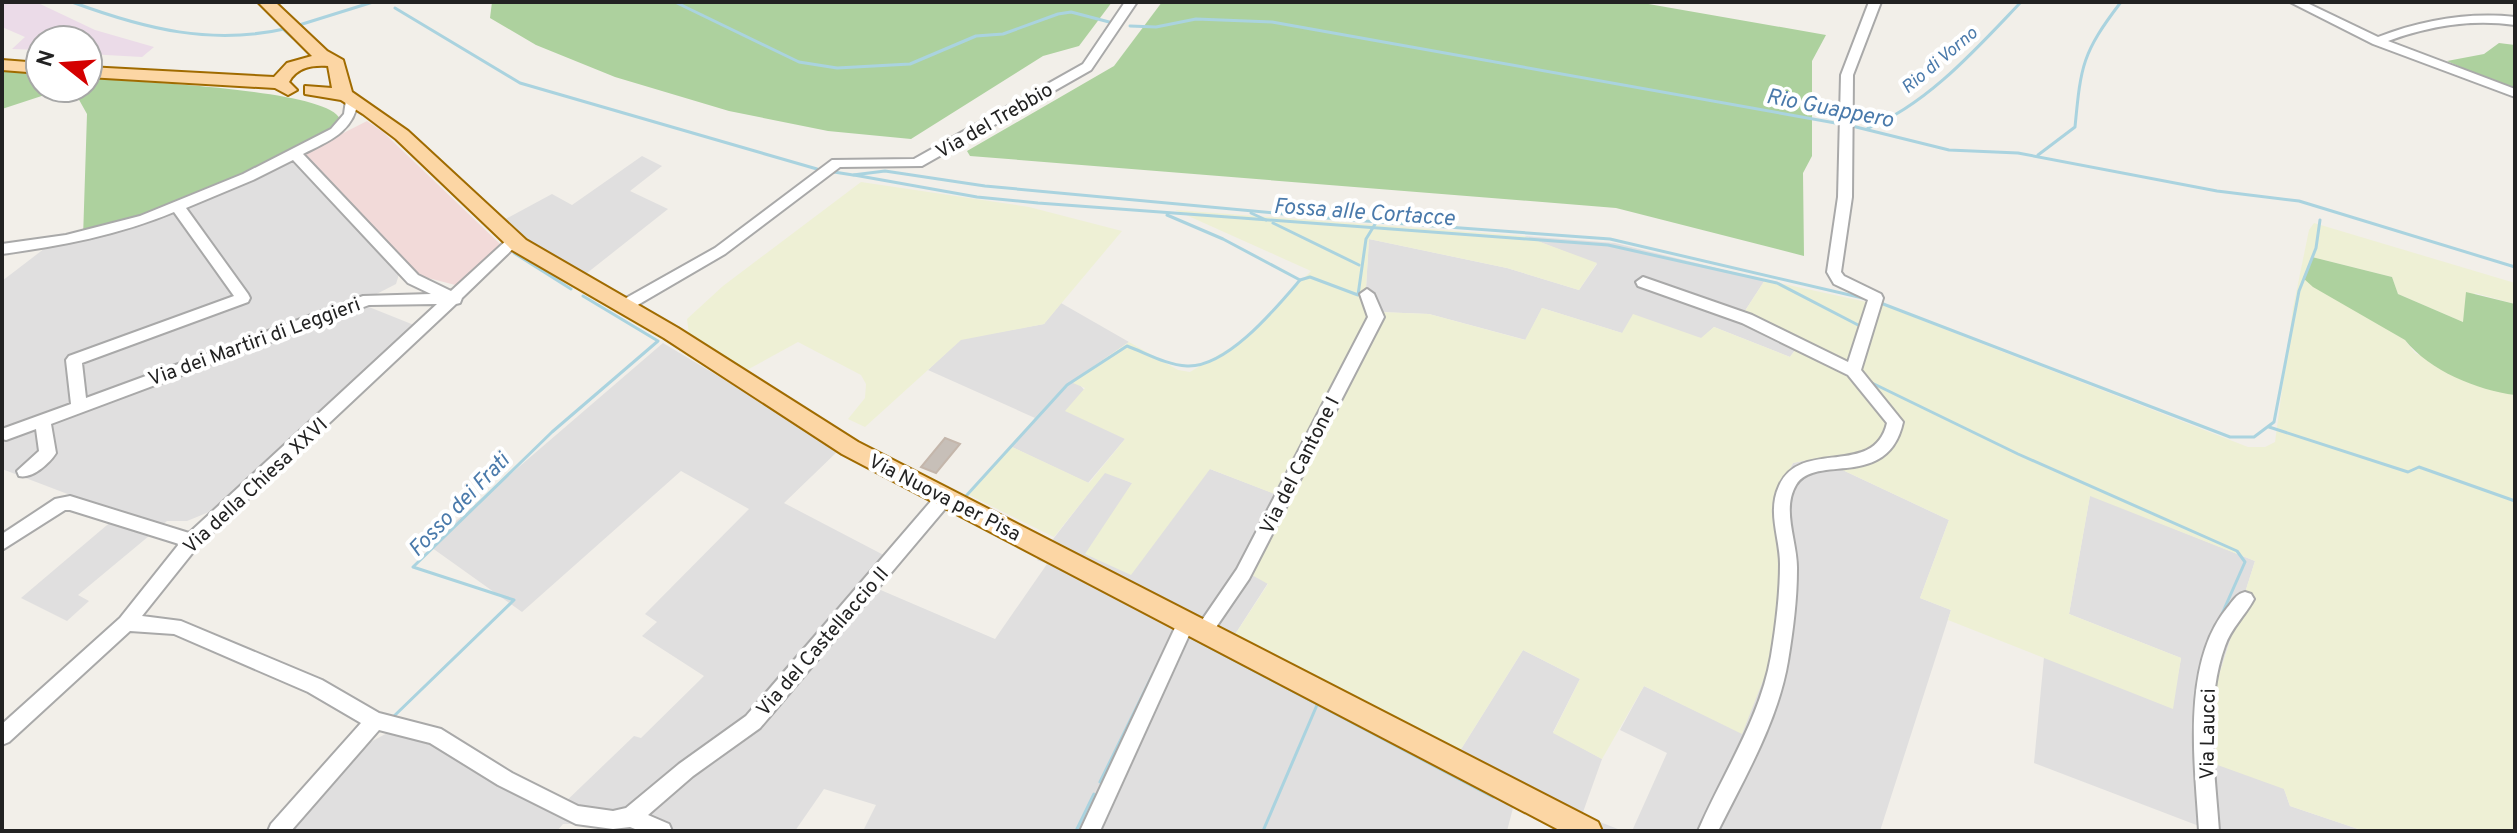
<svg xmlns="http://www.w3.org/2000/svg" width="2517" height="833" viewBox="0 0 2517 833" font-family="Overpass,sans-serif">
	<rect width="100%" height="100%" fill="#f2efe9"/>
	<g fill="#e0dfdf">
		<path d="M642 156 662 166 630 191 668 209 582 277 498 223 552 194 572 205Z"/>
		<path d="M293 160 400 271 396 284 359 303 419 327 209 512 187 521H167L78 595 89 601 67 621 21 598 120 514 2 469V281L49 245 138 225Z"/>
		<path d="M1524 236 1615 243 1765 280 1741 317 1798 346 1790 357 1714 327 1702 338 1622 333 1542 308 1526 340 1429 314 1379 312 1366 288 1369 239 1507 268 1579 290 1597 264Z"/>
		<path d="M1061 303 1129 342 1075 379 1125 439 1088 483 1012 447 1035 418 928 370 961 339 1044 324Z"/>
		<path d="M663 343 840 449 784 503 897 562 876 588 995 639 1047 564 1037 560 1105 472 1132 483 1210 469 1291 500 1250 573 1268 583 1234 636 1458 754 1523 650 1580 679 1553 732 1602 759 1582 815 1623 831H1565L1513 808 1507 831H863L876 805 824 789 795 831H647L629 824H563L557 831H292L365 745 391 731 406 730 559 808 634 736 641 738 704 676 642 636 657 622 645 614 749 509 681 471 522 612 428 545Z"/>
		<path d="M1817 458 1949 520 1920 598 1951 610 1880 831H1632L1667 753 1620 730 1644 686 1742 733 1783 483 1793 463Z"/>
		<path d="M2090 495 2255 561 2214 691 2284 789 2290 806 2364 831H2199V826L2034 763 2044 657 2172 708 2181 658 2069 614Z"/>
	</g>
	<path fill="#f2dad9" d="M367 121 383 132 500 244 459 286 417 275 304 153Z"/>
	<path fill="#ebdbe8" d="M2 2H36L95 30 154 47 142 57 88 54V40H40V50L12 49 25 37 2 27Z"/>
	<g fill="#eef0d5">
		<path d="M861 182 1029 207 1122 231 1044 324 961 340 865 427 848 419 865 398 866 384 861 375 798 342 747 370 689 334 687 319 723 286Z"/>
		<path d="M1175 210 1524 236 1597 263 1579 290 1507 268 1369 239 1366 288 1379 312 1429 314 1525 340 1542 308 1622 333 1633 314 1701 338 1714 327 1790 357 1798 346 1741 317 1765 280 1885 306 2248 447H2265L2275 442 2293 308 2309 230 2314 223 2515 283V304L2475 293 2463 322 2398 294 2392 277 2312 257 2303 278 2405 340 2415 353 2515 395V831H2364L2290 806 2284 789 2212 763 2214 691 2255 561 2090 496 2069 614 2181 658 2173 709 1948 620 1951 610 1920 598 1949 520 1817 458 1793 463 1783 483 1782 581 1768 668 1742 734 1644 686 1602 759 1553 733 1580 679 1523 650 1458 754 1234 636 1268 584 1250 574 1290 500 1210 469 1131 575 1085 554 1132 483 1105 473 1054 537 967 494 1012 447 1089 483 1125 439 1065 411 1085 388 1073 383 1075 379 1129 342 1178 370 1190 372 1245 339 1311 271Z"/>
	</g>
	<g fill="#add19e">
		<path d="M492 2H1112L1079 46 1043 56 911 139 828 131 729 111 615 77 536 45 490 18Z"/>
		<path d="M1162 2H1637L1826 35 1812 61V156L1803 173 1804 256 1616 208 970 156 967 151 1114 66Z"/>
		<path d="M2499 43 2515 45V91L2447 61 2484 54Z"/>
		<path d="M2 70 40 74V88H66L2 109Z"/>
		<path d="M88 78C127 82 327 88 340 119L337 126 188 207 138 225 83 238 87 114 73 89 68 88H88Z"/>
		<path d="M2312 257 2392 277 2398 294 2463 322 2466 292 2515 304V395C2477 390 2430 371 2405 340L2313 287 2303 278Z"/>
	</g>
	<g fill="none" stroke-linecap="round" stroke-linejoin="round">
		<g stroke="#aad3df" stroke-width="3">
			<path d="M72 2C145 29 212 46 289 28"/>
			<path d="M675 2 799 62 837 68 910 64 976 36 1003 34 1058 14 1071 12 1113 23"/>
			<path d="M395 8 520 83 817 169"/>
			<path d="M296 26 373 2"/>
			<path d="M1130 26 1156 27 1196 19 1272 22 1841 124"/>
			<path d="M284 30 293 38"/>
			<path d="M1852 126 1949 150 2018 153 2217 191 2299 201 2515 267"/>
			<path d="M1868 128C1927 105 1978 47 2021 2"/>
			<path d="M2038 155 2075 127C2081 65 2082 53 2121 2"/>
			<path d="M834 172 853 175 885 171 985 186 1338 219 1610 239 1867 299"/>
			<path d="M854 175 977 197 1038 203 1608 245 1777 283 1860 326"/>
			<path d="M1251 213 1266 220"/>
			<path d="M1167 215 1223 239 1300 280"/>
			<path d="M1273 223 1359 265"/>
			<path d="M514 253 571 289"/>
			<path d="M1878 302 2230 437H2254L2274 422 2299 291 2316 248 2320 220"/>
			<path d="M1873 329 1881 303"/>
			<path d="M1872 383 2018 454 2237 551 2245 562 2218 623"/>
			<path d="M2269 427 2408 472 2419 467 2515 501"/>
			<path d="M966 496 1067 385 1127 346C1146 353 1166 365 1187 366 1227 368 1276 308 1300 280L1310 277 1358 295 1366 239 1377 221"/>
			<path d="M1194 639 1493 797"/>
			<path d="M2198 683 2209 641"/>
			<path d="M393 717 514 600 413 567 552 432 658 341 583 296"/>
			<path d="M1100 782 1153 674"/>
			<path d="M1506 803 1521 810"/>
			<path d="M1076 831 1094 794"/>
			<path d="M1263 831 1317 705"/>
		</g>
	</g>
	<path fill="#c7bfb8" stroke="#c4b6ab" stroke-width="2" d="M945 438 960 444 936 473 921 467Z"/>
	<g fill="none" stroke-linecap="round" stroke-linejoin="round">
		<defs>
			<g id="minor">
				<path d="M1125 2H1137L1091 70 922 166 840 167 725 254 629 310H619L617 306 619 302 715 248 832 160 914 159 1083 64Z"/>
				<path d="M1869 2H1881L1853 75 1852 197 1841 272 1844 276 1881 294 1883 298 1861 370 1903 422C1888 491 1815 453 1796 485 1781 510 1798 543 1797 570 1797 600 1793 631 1788 661 1778 721 1745 777 1718 831H1698C1723 773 1760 719 1771 656 1776 626 1780 594 1780 564 1780 538 1767 512 1779 486 1801 437 1874 479 1887 423L1848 375 1742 323 1638 286 1636 282 1643 277 1752 315 1848 362 1868 300 1834 284 1827 272 1838 197 1841 75Z"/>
				<path d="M2290 2H2305L2378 37C2423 20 2467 12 2515 17V25C2470 19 2430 26 2388 41L2515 89V97L2373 44Z"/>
				<path d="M352 96 358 100C354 132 329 141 303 154L418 275 451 291 509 238 514 236 521 241 462 298 460 303 456 304 198 546 142 616 181 621 322 680 379 713 441 729 512 773 578 806 613 811 626 808 679 764 746 716 938 493H950L952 498 950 503 760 728 693 776 648 815 669 824 672 831H640L630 827 613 829 576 824 498 785 430 743 379 730 291 831H268L271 824 361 723 308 692 174 634 130 631 9 742 2 745V724L120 618 179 544 70 510H65L2 550V534L55 499 70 496 189 533 437 304 369 305 51 424 56 453C49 464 32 479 19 476L17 471 39 451 36 429 6 440 2 439V429L71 404 66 360 69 356 234 296 174 212C119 235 61 246 2 254V244L66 235 140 216 243 174 331 129 344 114 346 100ZM293 160 408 283 431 294 363 296 86 398 82 363 248 302 250 298 248 294 186 208 253 180Z"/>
				<path d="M1367 289 1374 294 1384 317 1249 579 1210 636 1204 639 1198 636 1195 631 1198 626 1237 569 1368 317 1360 294Z"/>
				<path d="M2245 592 2251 594 2254 599C2245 616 2231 628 2225 646 2204 704 2215 772 2219 831H2199C2195 764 2181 664 2227 608 2233 601 2236 594 2245 592Z"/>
				<path d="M1186 614 1192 617 1195 622 1100 831H1080L1180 617Z"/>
			</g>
			<g id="major">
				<path d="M258 2H275L327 51 343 60 352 92 408 131 526 240 678 328 858 442 1598 822 1602 831H1561L842 454 664 338 512 250 396 139 363 114 341 100 305 94V86L332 88 328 66C312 65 297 67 289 82L297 90 288 95 275 88 88 77V67L274 77 287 63 312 56Z"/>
				<path d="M2 60 40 63V73L2 70Z"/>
			</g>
		</defs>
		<use href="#minor" stroke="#a9a9a9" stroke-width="4"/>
		<use href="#major" stroke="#a06b00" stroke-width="4"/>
		<use href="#minor" fill="#fff" fill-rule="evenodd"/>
		<use href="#major" fill="#fcd6a4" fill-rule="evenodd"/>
	</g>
	<g text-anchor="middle" stroke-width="8" stroke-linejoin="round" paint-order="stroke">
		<g font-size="18" font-style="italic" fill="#4a7aab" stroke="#fff">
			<text transform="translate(1939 60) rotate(-40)" y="6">Rio di Vorno</text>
		</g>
		<g font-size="20" fill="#222" stroke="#fff">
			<text transform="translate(994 120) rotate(-30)" y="7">Via del Trebbio</text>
			<text transform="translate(254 341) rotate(-20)" y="7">Via dei Martiri di Leggieri</text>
			<text transform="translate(1299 465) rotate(-63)" y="7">Via del Cantone I</text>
			<text transform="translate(255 485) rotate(-43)" y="7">Via della Chiesa XXVI</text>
			<text transform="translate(945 497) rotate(27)" y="7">Via Nuova per Pisa</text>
			<text transform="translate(822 641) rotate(-49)" y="7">Via del Castellaccio II</text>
			<text transform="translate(2207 734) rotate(-89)" y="7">Via Laucci</text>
		</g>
		<g font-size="22" font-style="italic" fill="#4a7aab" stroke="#fff">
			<text transform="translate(1830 107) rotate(11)" y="8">Rio Guappero</text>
			<text transform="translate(1364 211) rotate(4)" y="8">Fossa alle Cortacce</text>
			<text transform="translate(458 504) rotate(-46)" y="8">Fosso dei Frati</text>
		</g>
	</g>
	<rect width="2517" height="833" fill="none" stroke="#222222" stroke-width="8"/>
	<g transform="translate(64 64) rotate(287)"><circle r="38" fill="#ffffff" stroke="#a7a7a7" stroke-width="2"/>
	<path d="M0-6L14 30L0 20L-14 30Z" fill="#d40000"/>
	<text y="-12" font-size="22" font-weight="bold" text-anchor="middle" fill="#222222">N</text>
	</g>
</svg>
